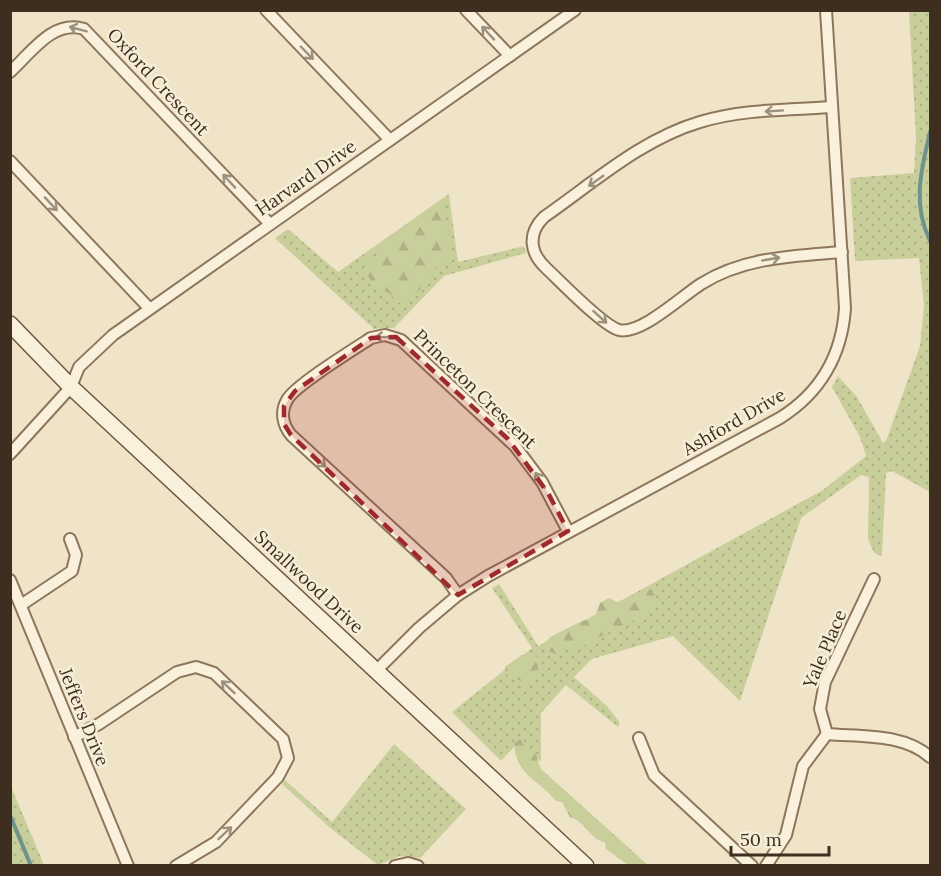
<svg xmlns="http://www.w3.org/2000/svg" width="941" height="876" viewBox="0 0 941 876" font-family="Lora,serif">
	<defs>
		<pattern id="green-dots" width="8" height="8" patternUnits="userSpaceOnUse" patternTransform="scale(1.5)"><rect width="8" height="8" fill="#c9cf9b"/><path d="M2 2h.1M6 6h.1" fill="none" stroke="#aeb285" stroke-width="1.8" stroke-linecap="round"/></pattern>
		<pattern id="forest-firs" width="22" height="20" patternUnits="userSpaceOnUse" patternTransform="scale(1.5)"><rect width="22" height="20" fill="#c9cf9b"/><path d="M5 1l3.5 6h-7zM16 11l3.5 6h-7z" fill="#aeb285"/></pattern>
	</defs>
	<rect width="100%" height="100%" fill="#f0e4c8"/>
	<g fill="url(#green-dots)">
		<path d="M909 11H930V492L892 471 886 473 882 556 874 553 868 539 869 477 861 475 801 518 740 701 673 636 592 659 574 677 607 706 620 723 618 727 566 685 541 713V762L520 739 516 741 514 747 501 761 452 712 532 648 492 588 499 584 538 646 823 490 866 456 860 437 832 387 838 376 857 397 883 443 886 441 920 346 924 306 919 258 855 261 850 178 914 173 916 137Z"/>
		<path d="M449 194 458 262 524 246 526 253 444 276 394 328 374 329 275 238 288 229 338 272Z"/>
		<path d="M394 744 466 809 420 858 400 856 378 865 329 827 282 784 285 780 332 822Z"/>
		<path d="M10 784 44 865H11Z"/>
	</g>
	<g fill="url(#forest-firs)">
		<path d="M442 199 445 203 443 217 449 235 448 258 435 267 432 279 415 294 399 303 388 292 377 289 367 275 365 258 376 256 383 241Z"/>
		<path d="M649 586 657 599C650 619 609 630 589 643 584 646 582 645 578 650L565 649 558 655 548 651 546 642 550 637 582 621 594 619 600 603 609 598 621 604Z"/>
		<path d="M522 655 537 656 540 661 532 680 525 683 504 673 506 666Z"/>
		<path d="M520 739 536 755 541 769 648 865H628L606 849 605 842C592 842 585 821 570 817L562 802 556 801C537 778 516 776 514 743Z"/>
	</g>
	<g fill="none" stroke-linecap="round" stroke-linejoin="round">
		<g stroke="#6f938a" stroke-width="4">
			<path d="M930 132C921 171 912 203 930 241"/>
			<path d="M10 815 31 866"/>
		</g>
		<defs>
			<g id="street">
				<path d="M266 10 390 140"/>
				<path d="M466 10 510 56"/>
				<path d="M10 72C31 53 53 19 84 29L270 224"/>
				<path d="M832 107C789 110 742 109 700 122 642 139 593 183 544 217 527 234 530 253 546 268 561 282 603 326 619 330 641 335 682 296 701 284 744 257 793 256 842 252"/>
				<path d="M10 161 149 308"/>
				<path d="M10 454 71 387 79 367 113 335 575 10"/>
				<path d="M10 580 128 866"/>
				<path d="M458 595 446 578 291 435C283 425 280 412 287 400 294 386 354 349 371 338L385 335 401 340 515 446 542 482 568 531"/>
				<path d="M21 605 72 571 76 555 70 539"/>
				<path d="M376 671 419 628 458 595 488 576 780 418C820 393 842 355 845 308L826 10"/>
				<path d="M827 734 820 709 825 682 874 579"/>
				<path d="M74 737 99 724 177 672 196 667 214 673 283 739 288 758 278 777 216 842 176 866"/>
				<path d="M639 738 654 775 752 866"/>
				<path d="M395 866 408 863 418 866"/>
				<path d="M766 866 786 835 803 766 827 734C860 737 903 733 930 757"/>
			</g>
			<path id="secondary" d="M10 324 71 387 586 866"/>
		</defs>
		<use href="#street" stroke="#8d765c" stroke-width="14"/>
		<use href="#secondary" stroke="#6f573f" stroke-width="18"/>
		<use href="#street" stroke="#faf1dc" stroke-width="10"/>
		<use href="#secondary" stroke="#faf1dc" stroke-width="15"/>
	</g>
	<defs><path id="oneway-shaft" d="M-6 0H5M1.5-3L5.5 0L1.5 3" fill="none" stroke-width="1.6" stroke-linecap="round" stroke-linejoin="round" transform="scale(1.5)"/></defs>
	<g stroke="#9c907e">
		<use href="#oneway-shaft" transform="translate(78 29) rotate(-165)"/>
		<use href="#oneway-shaft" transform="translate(488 33) rotate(-133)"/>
		<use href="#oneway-shaft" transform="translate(307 53) rotate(46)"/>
		<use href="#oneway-shaft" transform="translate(774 111) rotate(176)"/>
		<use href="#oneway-shaft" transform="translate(229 181) rotate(-133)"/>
		<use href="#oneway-shaft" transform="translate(596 181) rotate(145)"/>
		<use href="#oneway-shaft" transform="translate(51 204) rotate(47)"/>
		<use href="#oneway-shaft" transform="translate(771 259) rotate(-10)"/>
		<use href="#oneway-shaft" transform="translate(600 317) rotate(42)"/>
		<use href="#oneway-shaft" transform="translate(384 337) rotate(179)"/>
		<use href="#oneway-shaft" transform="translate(319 461) rotate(43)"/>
		<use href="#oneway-shaft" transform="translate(540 480) rotate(-122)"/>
		<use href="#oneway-shaft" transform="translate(228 687) rotate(-137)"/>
		<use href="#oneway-shaft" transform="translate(225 833) rotate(-43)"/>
	</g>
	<path fill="#9e2a2b" fill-opacity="0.2" stroke="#9e2a2b" stroke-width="4.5" stroke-dasharray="12 8" stroke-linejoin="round" d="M396 337 508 439 548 493 568 531 458 595 291 435 284 424V406L295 391 371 338Z"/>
	<g text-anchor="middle" stroke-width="5" stroke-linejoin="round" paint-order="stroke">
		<g font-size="18" fill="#3d2e20" stroke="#f7eed8">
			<text transform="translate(158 82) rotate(47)" y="6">Oxford Crescent</text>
			<text transform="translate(306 178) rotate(-35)" y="6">Harvard Drive</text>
			<text transform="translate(475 389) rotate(44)" y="6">Princeton Crescent</text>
			<text transform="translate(734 422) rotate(-30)" y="6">Ashford Drive</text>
			<text transform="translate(309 582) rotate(43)" y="6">Smallwood Drive</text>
			<text transform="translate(825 649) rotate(-67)" y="6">Yale Place</text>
			<text transform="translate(84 717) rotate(68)" y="6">Jeffers Drive</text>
		</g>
	</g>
	<rect width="941" height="876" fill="none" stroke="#3d2e20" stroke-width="24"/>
	<path d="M731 846v9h98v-9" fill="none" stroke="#3d2e20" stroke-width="3"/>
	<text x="740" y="846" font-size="18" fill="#3d2e20" stroke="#f7eed8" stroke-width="4.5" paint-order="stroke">50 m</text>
</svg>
